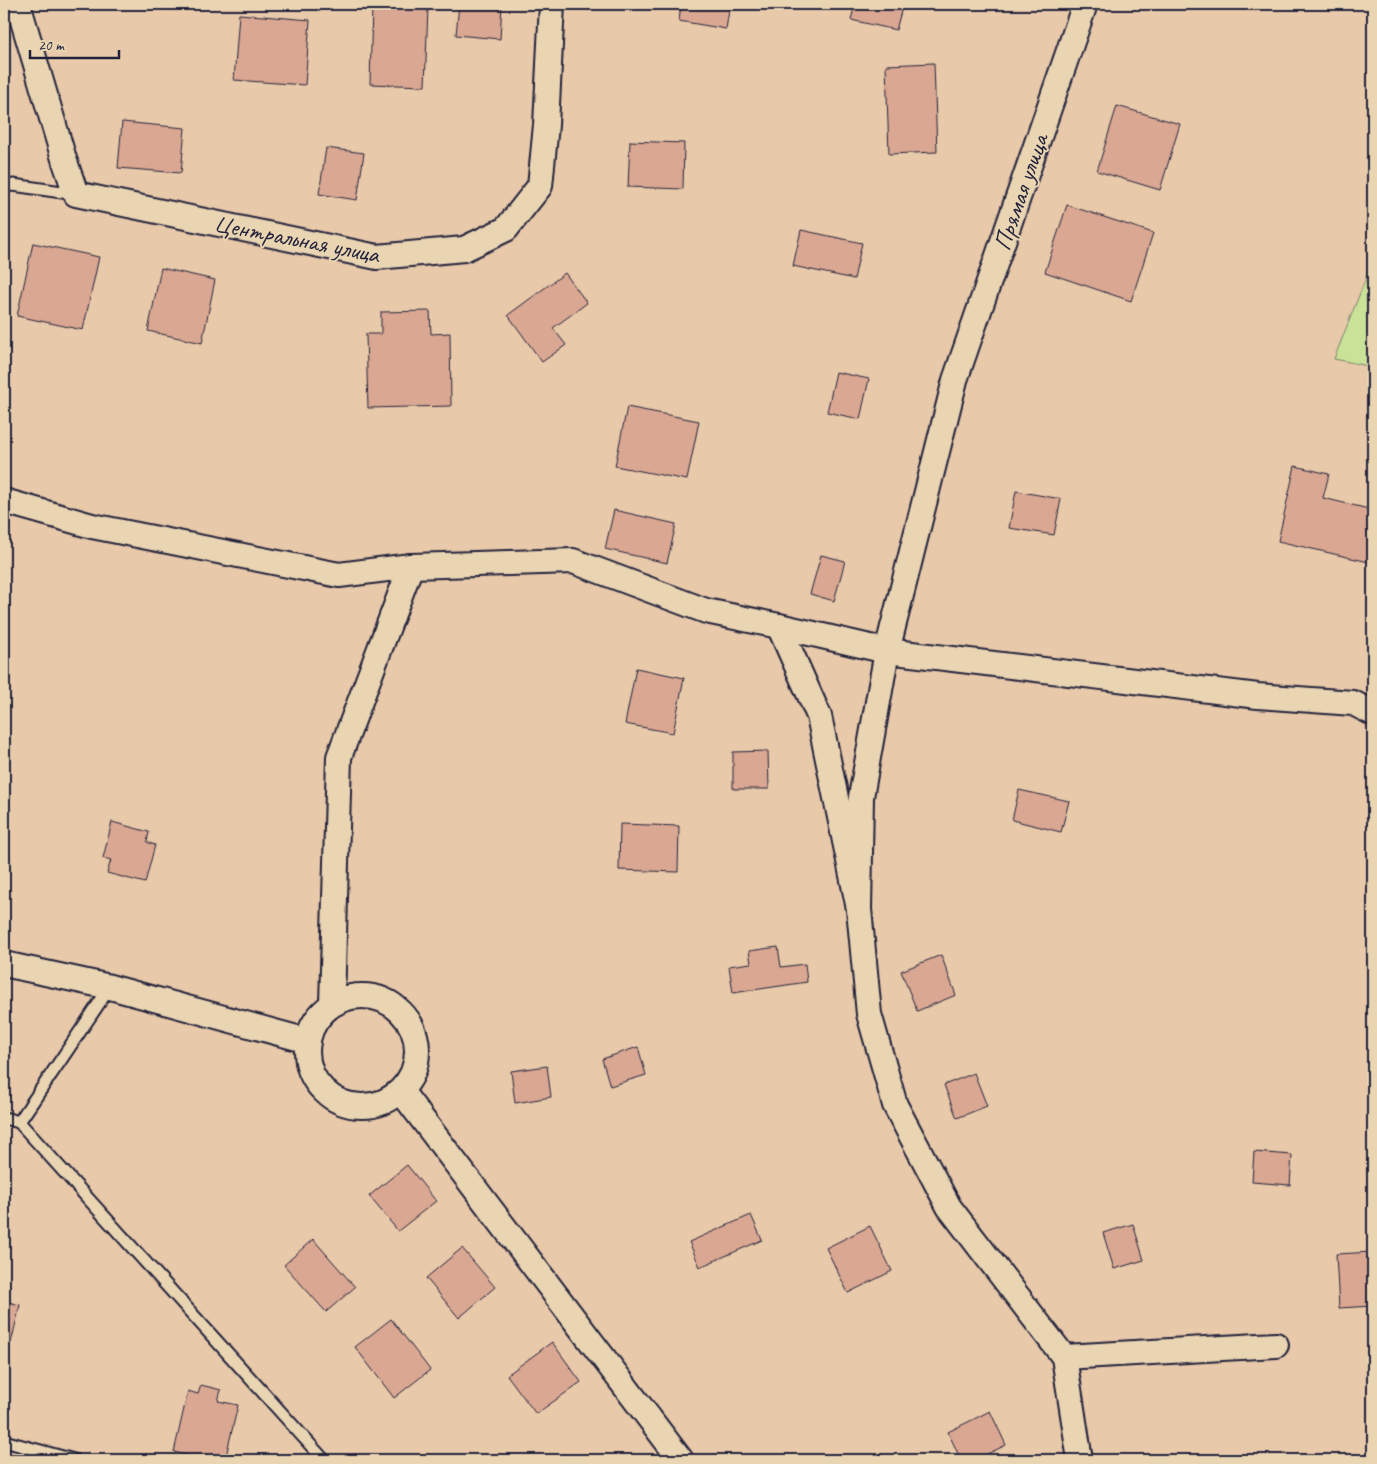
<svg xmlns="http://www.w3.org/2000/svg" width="1377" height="1464" viewBox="0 0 1377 1464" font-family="Caveat,sans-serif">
	<rect width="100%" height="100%" fill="#e8c9aa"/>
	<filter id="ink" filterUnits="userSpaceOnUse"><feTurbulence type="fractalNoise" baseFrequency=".02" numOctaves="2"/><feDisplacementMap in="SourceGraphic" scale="10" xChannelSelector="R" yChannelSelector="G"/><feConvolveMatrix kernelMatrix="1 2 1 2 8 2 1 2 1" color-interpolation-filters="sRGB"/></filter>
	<g filter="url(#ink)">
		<path fill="#cae298" stroke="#76826a" d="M1373 260V367L1334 359Z"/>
		<g fill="#daa792" stroke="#22223b">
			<path d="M459 4H502L500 39 456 35Z"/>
			<path d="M681 4H730L726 29 679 21Z"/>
			<path d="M855 4H903L896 30 851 20Z"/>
			<path d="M372 5 428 7 425 86 370 84Z"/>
			<path d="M239 14 310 20 305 85 234 80Z"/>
			<path d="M934 63 937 152 889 154 886 65Z"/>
			<path d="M1117 106 1180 124 1160 190 1097 171Z"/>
			<path d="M122 122 185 128 181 173 118 168Z"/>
			<path d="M630 141 684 143 683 189 628 187Z"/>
			<path d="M326 148 364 153 357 200 319 194Z"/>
			<path d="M1067 205 1153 233 1131 301 1045 272Z"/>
			<path d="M801 230 862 243 854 279 793 266Z"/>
			<path d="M33 243 99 257 83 330 17 316Z"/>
			<path d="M161 268 215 280 202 343 148 331Z"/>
			<path d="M565 273 587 303 553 328 566 345 542 362 508 315Z"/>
			<path d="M430 311 431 334 450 333 451 406 368 408 366 334H381V312Z"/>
			<path d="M836 372 869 379 860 419 827 412Z"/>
			<path d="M627 407 699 421 687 480 615 466Z"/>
			<path d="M1295 466 1329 474 1323 498 1373 510V563L1278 541Z"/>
			<path d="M1016 491 1061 499 1054 535 1009 528Z"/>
			<path d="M614 510 676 524 667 563 605 549Z"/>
			<path d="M821 555 845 561 834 601 810 594Z"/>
			<path d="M636 668 684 678 673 733 625 724Z"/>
			<path d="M768 751 769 789H733V752Z"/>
			<path d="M1019 790 1069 801 1061 832 1012 820Z"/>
			<path d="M112 822 149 832 147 842 155 845 145 883 107 873 111 860 103 858Z"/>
			<path d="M620 824 679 826 678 872 619 870Z"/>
			<path d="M778 947 781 967 805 964 807 982 733 993 729 966 751 963 749 951Z"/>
			<path d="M941 955 956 995 917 1011 901 971Z"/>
			<path d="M638 1047 646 1075 610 1086 602 1059Z"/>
			<path d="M547 1066 551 1097 515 1103 511 1071Z"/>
			<path d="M974 1073 987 1106 957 1118 944 1085Z"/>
			<path d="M1254 1152 1292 1155 1290 1185 1252 1182Z"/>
			<path d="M407 1165 436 1201 398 1231 369 1196Z"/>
			<path d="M751 1215 762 1240 700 1267 689 1242Z"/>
			<path d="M1133 1224 1144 1260 1114 1269 1103 1233Z"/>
			<path d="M870 1226 892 1271 848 1293 826 1248Z"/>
			<path d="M313 1239 355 1287 326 1312 284 1265Z"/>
			<path d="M462 1248 495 1287 459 1318 426 1278Z"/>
			<path d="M1373 1252V1306L1339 1308 1336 1254Z"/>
			<path d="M4 1301 20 1305 11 1343 4 1342Z"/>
			<path d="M391 1319 430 1370 394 1398 355 1347Z"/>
			<path d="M552 1342 581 1382 536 1414 507 1375Z"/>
			<path d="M201 1385 221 1390 218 1401 238 1405 225 1460H207L174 1452 188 1391 198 1394Z"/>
			<path d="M990 1411 1006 1445 975 1460H961L948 1432Z"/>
		</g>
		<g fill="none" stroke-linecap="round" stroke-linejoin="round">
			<defs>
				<g id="service">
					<path d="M4 187 13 185 76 194"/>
					<path d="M4 1118 19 1122 324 1460"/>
					<path d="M19 1122 110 987"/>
					<path d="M4 1441 74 1460"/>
				</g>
				<g id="minor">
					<path d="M18 4 64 159 76 194 377 257 464 249 506 229 540 186 546 125 552 4"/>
					<path d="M4 501 92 526 339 575 411 566 573 561 706 611 779 626 887 651 1258 696 1353 703 1373 713"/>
					<path d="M779 626 819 716 859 909 869 1014 895 1105 949 1207 1064 1357 1080 1460"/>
					<path d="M859 909 861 797 887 651 955 380 1085 4"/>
					<path d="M4 964 110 987 308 1041"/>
					<circle cx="362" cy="1051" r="55"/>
					<path d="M332 1004 339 757 411 566"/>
					<path d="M401 1091 681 1460"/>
					<path d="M1064 1357 1276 1345"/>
				</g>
			</defs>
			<use href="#service" stroke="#22223b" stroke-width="15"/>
			<use href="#minor" stroke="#22223b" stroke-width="28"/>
			<use href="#service" stroke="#ead5b3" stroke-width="11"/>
			<use href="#minor" stroke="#ead5b3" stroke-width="24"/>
		</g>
	</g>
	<g text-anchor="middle" stroke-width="4" stroke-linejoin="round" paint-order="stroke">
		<g font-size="25" fill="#22223b" stroke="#ead5b3">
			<text transform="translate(1020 192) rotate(-71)" y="9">Прямая улица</text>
			<text transform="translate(297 238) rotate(11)" y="9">Центральная улица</text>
		</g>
	</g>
	<rect width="1377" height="1464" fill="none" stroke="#ead5b3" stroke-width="20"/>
	<rect x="10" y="10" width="1357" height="1444" fill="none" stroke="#22223b" stroke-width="2" filter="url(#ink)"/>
	<path d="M30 50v8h89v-8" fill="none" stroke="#22223b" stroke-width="2.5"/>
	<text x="38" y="50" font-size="15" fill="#22223b" stroke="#ead5b3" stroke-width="4" paint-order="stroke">20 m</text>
</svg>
